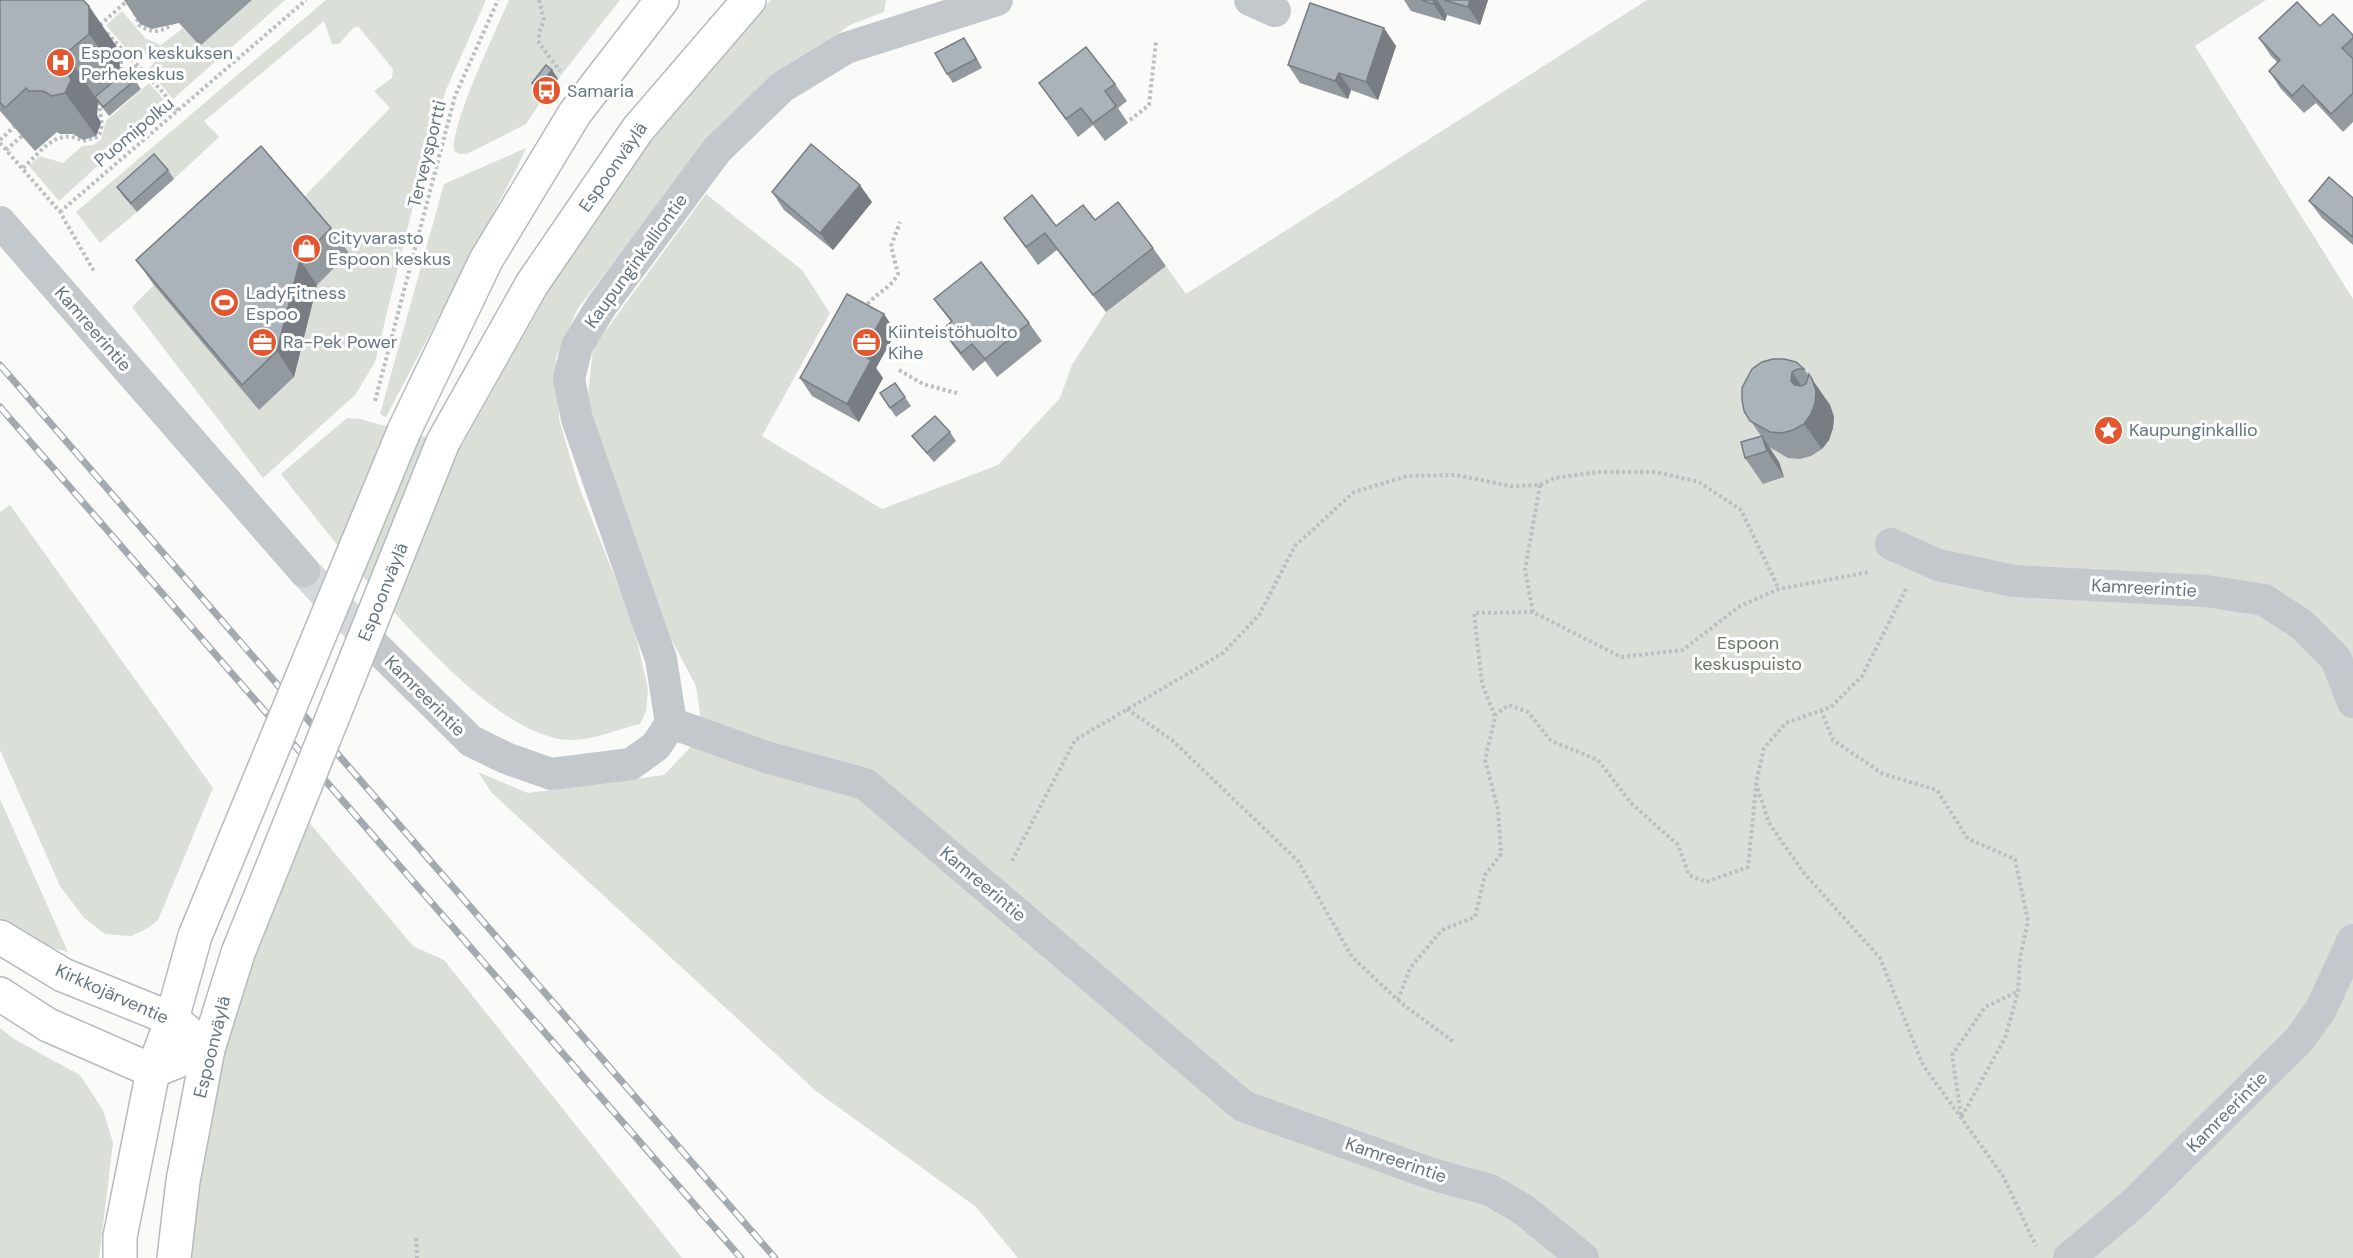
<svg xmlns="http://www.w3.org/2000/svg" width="2353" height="1258" viewBox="0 0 2353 1258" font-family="'DM Sans',sans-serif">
	<rect width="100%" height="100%" fill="#fafaf8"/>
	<g fill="#dadfd7">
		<path d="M252 0H285L173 99 148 69 154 63 139 47 133 53 129 52 106 25 122 11 145 38 161 45 183 28 200 46Z"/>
		<path d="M326 0H486L446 90 419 181 375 362 356 394 263 478 132 307 154 285 294 377 317 285 302 199 390 108 374 91 392 78 393 69 358 26 352 29 339 44H332L324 21 204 121 219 137 174 179 160 163 123 196 137 212 100 243 76 212Z"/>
		<path d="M509 0H620L558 79 539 92 544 97 526 124 467 154H460L454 151C450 126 497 28 509 0Z"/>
		<path d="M771 0H886L884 12 850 25 751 96 646 221 578 308 556 358 559 419 579 487 633 623 648 689 646 711 640 724C618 729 592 741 569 740 481 738 335 542 281 474L347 418 360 419 461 447 551 287 609 194 734 39Z"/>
		<path d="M1647 0H2266L2195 46 2353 299V1258H1018L976 1207 816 1091 492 793 478 772 528 793 664 775 699 738 700 713 696 686 671 639 587 405 593 348 706 194 802 270 830 313 762 436 882 509 998 465 1060 398 1072 365 1106 312 1166 266 1186 294Z"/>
		<path d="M149 83 167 103 59 201 29 166 40 156 63 163 82 146 93 145 101 140 106 121Z"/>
		<path d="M526 148 518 166 386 417 380 414 444 184Z"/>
		<path d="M10 505 213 788 158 920 148 928 131 936 105 934 84 918 60 886 0 750V512Z"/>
		<path d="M0 799 68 952 29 942 0 921Z"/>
		<path d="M307 820 413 946 444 960 682 1258H185L202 1125 252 959Z"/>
		<path d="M0 1028 14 1039 80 1075 103 1110 113 1143 99 1258H0Z"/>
	</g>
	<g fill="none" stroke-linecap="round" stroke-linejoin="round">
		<path stroke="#d5d9db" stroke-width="32" stroke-dasharray="32 16" stroke-linecap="butt" d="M304 571 375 646"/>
		<defs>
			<path id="secondary" d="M0 937 63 975 172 1019 208 1049 153 1071 48 1025 0 994"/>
			<g id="primary">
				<path d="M404 431 486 260 575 113 662 0"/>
				<path d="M443 442 532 284 638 129 749 0"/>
				<path d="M120 1258V1237L153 1071 172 1019 195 936"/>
				<path d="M174 1258 183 1181 208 1049 238 953"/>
			</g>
		</defs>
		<use href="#secondary" stroke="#b3babf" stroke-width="36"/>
		<use href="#primary" stroke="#b5babe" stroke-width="36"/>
		<g stroke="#bbbfc2" stroke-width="4" stroke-dasharray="3 3" stroke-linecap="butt">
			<path d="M539 0 544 20 539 33V43L560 71"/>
			<path d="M135 13 139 25C150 33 162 33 172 24"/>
			<path d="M100 25 128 0"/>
			<path d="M107 33C131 60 157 83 179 112"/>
			<path d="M121 49V78"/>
			<path d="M125 76 136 66"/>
			<path d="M1130 120 1149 105 1156 42"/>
			<path d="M0 140 14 127"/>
			<path d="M0 143 60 212 95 273"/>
			<path d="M6 150 22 136"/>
			<path d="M23 168C42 151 56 127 83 141L98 137C105 125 99 115 100 102"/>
			<path d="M60 212 306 0"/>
			<path d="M864 309C874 293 890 290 898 274L891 246 900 222"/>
			<path d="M899 370 923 384 960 394"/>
			<path d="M375 401 455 96 498 0"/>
			<path d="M1906 589 1862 676 1831 707 1786 723 1764 748 1756 783 1769 823 1803 872 1880 958 1923 1065 2003 1176 2036 1246"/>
			<path d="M1533 612 1525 570 1540 485"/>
			<path d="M1127 709 1172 740 1298 861 1352 957 1401 1003 1454 1042"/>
			<path d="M1821 710 1833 740 1883 774 1937 790 1968 839 2015 859 2028 921 2020 958 2018 992 2005 1038 1961 1118"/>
			<path d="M1495 716 1482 684 1474 613 1533 612 1621 657 1683 650 1740 606 1779 589 1869 572"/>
			<path d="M1012 861 1075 740 1223 653 1259 615 1295 546 1354 492 1407 476 1456 475 1511 486 1540 485 1554 478 1599 472H1656L1699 482 1741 510 1779 589"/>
			<path d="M1398 1000 1410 968 1442 930 1475 917 1485 875 1501 854 1498 809 1485 760 1496 714 1509 705 1528 712 1551 741 1598 760 1631 803 1678 845 1689 875 1706 882 1748 867 1756 787"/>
			<path d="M1961 1115 1952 1055 1985 1007 2017 992"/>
			<path d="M416 1238 417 1258"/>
		</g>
		<g stroke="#c3c8cc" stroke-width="32">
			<path d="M1250 0 1275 11"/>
			<path d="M0 222 304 571"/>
			<path d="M1891 544 1938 565 2014 581 2206 591 2264 600 2301 624 2336 659 2353 702"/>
			<path d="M375 646 471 741 506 758 551 774 631 764 656 746 671 723"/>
			<path d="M671 723 766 757 865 784 1243 1106 1435 1175 1490 1190 1524 1210 1583 1258"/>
			<path d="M671 723 661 659 577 419 569 379 577 346 602 305 717 150 782 87 846 48 997 0"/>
			<path d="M2069 1258 2133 1204 2299 1040 2321 1009 2353 940"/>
		</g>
		<use href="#secondary" stroke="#fff" stroke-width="33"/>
		<use href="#primary" stroke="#fff" stroke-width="33"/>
		<defs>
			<g id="rail">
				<path d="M0 365 775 1258"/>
				<path d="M0 407 741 1258"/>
			</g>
		</defs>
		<use href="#rail" stroke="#a2aab0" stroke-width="7"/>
		<use href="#rail" stroke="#fff" stroke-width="4.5" stroke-dasharray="14" stroke-linecap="butt"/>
		<defs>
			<g id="primary-bridge">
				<path d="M195 936 404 431"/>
				<path d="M238 953 443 442"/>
			</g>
		</defs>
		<use href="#primary-bridge" stroke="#b5babe" stroke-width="36" stroke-linecap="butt"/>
		<use href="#primary-bridge" stroke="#fff" stroke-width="33"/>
	</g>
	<g fill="#929a9f">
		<path d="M0 0H83L119 50 120 76 135 80 141 89 109 116 98 102 97 115 101 123 96 136 83 140 73 134H60L57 132 35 151 0 111Z"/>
		<path d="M124 0H252L200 46 179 23 152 29 140 24Z"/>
		<path d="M1404 0H1488L1480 25 1447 15 1445 21 1411 11Z"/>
		<path d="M2320 26 2353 35V122L2343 132 2316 103 2304 113 2281 89 2269 71 2278 63 2271 56 2259 38Z"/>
		<path d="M1396 46 1378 100 1351 90 1348 99 1300 83 1288 65Z"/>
		<path d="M970 47 982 68 953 83 947 74Z"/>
		<path d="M552 70 558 79 544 97 538 92 532 83Z"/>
		<path d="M1039 83 1115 84 1127 101 1118 108 1128 123 1105 141 1093 125 1078 137Z"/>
		<path d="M168 170 174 179 137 212 123 196 117 187Z"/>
		<path d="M772 192 872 202 833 250 784 210Z"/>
		<path d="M2353 198V245L2322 218 2309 201Z"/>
		<path d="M1004 218 1056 226 1095 220 1153 248 1166 266 1106 312 1057 250 1038 265Z"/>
		<path d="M331 228 349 253 317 285 294 377 259 410 154 285 136 260Z"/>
		<path d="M934 299 1029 323 1042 341 997 377 985 361 973 371 954 347 942 330 951 322Z"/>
		<path d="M896 332 876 368 883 378 859 422 812 396 800 378Z"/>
		<path d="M1752 369H1804L1830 405 1834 417 1833 428 1829 440 1822 449 1811 456 1800 459 1788 458 1769 447 1779 462 1784 477 1763 484 1745 458 1761 436 1744 411Z"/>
		<path d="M895 383 911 406 896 417 880 393Z"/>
		<path d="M950 432 956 441 934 462 919 445 912 436Z"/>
	</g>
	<g fill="#777d82">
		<path d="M1434 0H1437L1447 15 1445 21 1433 4Z"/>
		<path d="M1470 0H1488L1480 25 1468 7Z"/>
		<path d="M89 6 119 50 120 77 89 34Z"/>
		<path d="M1384 28 1396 46 1378 100 1366 82Z"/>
		<path d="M964 38 970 47 982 68 976 59Z"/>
		<path d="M68 57 98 101 95 97 98 102 97 115 101 123 96 136 65 93Z"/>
		<path d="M552 70 558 79 544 97 537 88Z"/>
		<path d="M1339 73 1351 90 1348 99 1335 81Z"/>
		<path d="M860 185 872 202 833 250 820 233Z"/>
		<path d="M300 260 317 285 294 377 277 351Z"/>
		<path d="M884 314 896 332 876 368 883 378 859 422 847 404 861 355Z"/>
		<path d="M1792 372 1810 398V403L1791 381Z"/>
		<path d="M1812 379 1830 405 1834 417 1833 428 1829 440 1822 449 1804 424Z"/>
		<path d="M1762 436 1779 462 1784 477 1767 451Z"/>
	</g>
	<g fill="#aab3b9" stroke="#777d82" stroke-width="1.5">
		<path d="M0 0H83L89 6V34L65 54 68 57 67 71 71 80 65 93 52 96 43 91H29L26 88 5 108 0 102Z"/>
		<path d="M1421 0H1434L1433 4Z"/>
		<path d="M1444 0H1470L1468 7Z"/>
		<path d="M2297 2 2320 26 2333 14 2353 35V38L2342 48 2353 59V93L2331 114 2303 85 2292 96 2269 71 2280 60 2259 38Z"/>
		<path d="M1310 3 1384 28 1366 82 1339 73 1335 81 1288 65Z"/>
		<path d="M964 38 976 59 947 74 935 53Z"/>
		<path d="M1086 47 1115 84 1105 91 1116 106 1093 123 1081 108 1066 119 1039 83Z"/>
		<path d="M546 65 552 70 537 88 532 83Z"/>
		<path d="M127 70 135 80 103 107 95 97Z"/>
		<path d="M811 144 860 185 820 233 772 192Z"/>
		<path d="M261 146 331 228 300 260 277 351 242 385 136 260Z"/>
		<path d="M154 154 168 170 131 203 117 187Z"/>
		<path d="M2329 177 2353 198V237L2309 201Z"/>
		<path d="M1032 195 1056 226 1083 205 1095 220 1118 202 1153 248 1093 295 1045 233 1026 247 1004 218Z"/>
		<path d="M981 262 1029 323 985 359 972 344 961 353 942 330 952 321 934 299Z"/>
		<path d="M847 294 884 314 861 355 871 360 847 404 800 378Z"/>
		<path d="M1773 359H1784L1796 362 1804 369H1797L1792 372 1791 381 1795 385 1801 386 1806 384 1809 374 1812 379 1816 391 1815 403 1811 414 1804 424 1793 430 1782 433 1770 432 1750 421 1744 411 1742 400V388L1752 369 1762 362Z"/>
		<path d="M895 383 905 397 890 408 880 393Z"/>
		<path d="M935 416 950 432 927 453 912 436Z"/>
		<path d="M1762 436 1767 451 1745 458 1741 442Z"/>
	</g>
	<defs>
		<symbol id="hospital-disc" viewBox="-11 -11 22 22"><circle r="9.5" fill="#e4572e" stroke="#fff"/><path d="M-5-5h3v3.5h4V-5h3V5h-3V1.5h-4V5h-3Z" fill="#fff"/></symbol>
		<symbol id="bus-disc" viewBox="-11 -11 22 22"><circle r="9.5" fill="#e4572e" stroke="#fff"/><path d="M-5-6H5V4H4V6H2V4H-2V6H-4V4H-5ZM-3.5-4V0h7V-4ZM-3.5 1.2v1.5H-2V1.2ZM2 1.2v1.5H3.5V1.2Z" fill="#fff"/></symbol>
		<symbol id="shop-disc" viewBox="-11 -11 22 22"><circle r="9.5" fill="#e4572e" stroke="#fff"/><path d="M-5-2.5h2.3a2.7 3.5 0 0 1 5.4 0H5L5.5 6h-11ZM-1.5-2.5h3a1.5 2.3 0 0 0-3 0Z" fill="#fff"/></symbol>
		<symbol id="stadium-disc" viewBox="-11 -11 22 22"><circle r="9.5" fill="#e4572e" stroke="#fff"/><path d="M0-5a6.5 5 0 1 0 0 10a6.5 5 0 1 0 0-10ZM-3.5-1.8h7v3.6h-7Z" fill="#fff"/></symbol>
		<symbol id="office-disc" viewBox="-11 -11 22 22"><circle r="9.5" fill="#e4572e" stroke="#fff"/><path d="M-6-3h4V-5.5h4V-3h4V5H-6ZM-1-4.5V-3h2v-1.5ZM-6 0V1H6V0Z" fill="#fff"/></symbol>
		<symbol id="sight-disc" viewBox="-11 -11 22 22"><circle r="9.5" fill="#e4572e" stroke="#fff"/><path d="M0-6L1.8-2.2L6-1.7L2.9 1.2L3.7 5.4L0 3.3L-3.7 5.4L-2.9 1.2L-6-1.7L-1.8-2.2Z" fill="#fff"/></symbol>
	</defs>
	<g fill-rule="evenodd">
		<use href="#hospital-disc" x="44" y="46" width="33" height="33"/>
		<use href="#bus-disc" x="530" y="74" width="33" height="33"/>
		<use href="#shop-disc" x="290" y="232" width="33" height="33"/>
		<use href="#stadium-disc" x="208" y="286" width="33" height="33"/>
		<use href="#office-disc" x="246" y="326" width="33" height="33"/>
		<use href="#office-disc" x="850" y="326" width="33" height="33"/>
		<use href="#sight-disc" x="2092" y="414" width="33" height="33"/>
	</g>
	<g text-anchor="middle" stroke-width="6" stroke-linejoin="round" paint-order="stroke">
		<g font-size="18" fill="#657683" stroke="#fff" text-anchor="start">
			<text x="81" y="59">Espoon keskuksen<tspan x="81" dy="21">Perhekeskus</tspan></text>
			<text x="567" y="97">Samaria</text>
			<text x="328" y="244">Cityvarasto<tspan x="328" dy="21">Espoon keskus</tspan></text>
			<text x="246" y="299">LadyFitness<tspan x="246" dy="21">Espoo</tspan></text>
			<text x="888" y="338">Kiinteistöhuolto<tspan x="888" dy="21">Kihe</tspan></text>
			<text x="283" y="348">Ra-Pek Power</text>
			<text x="2129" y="436">Kaupunginkallio</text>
		</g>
		<g font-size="18" fill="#657683" stroke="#fff">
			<text transform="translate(134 132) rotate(-40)" y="6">Puomipolku</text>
			<text transform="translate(427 154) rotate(-76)" y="6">Terveysportti</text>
			<text transform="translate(613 167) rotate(-55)" y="6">Espoonväylä</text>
			<text transform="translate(636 261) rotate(-54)" y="6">Kaupunginkalliontie</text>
			<text transform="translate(93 329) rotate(49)" y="6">Kamreerintie</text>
			<text transform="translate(2144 588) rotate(3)" y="6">Kamreerintie</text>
			<text transform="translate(383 592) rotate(-68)" y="6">Espoonväylä</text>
			<text transform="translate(425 696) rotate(45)" y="6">Kamreerintie</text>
			<text transform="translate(983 884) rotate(40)" y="6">Kamreerintie</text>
			<text transform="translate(112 994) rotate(24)" y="6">Kirkkojärventie</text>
			<text transform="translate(212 1047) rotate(-76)" y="6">Espoonväylä</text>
			<text transform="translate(2227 1112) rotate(-45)" y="6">Kamreerintie</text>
			<text transform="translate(1396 1160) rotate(19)" y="6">Kamreerintie</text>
		</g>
		<g font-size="18" fill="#687a64" stroke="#fff">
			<text x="1748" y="649">Espoon<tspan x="1748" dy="21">keskuspuisto</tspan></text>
		</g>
	</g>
</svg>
